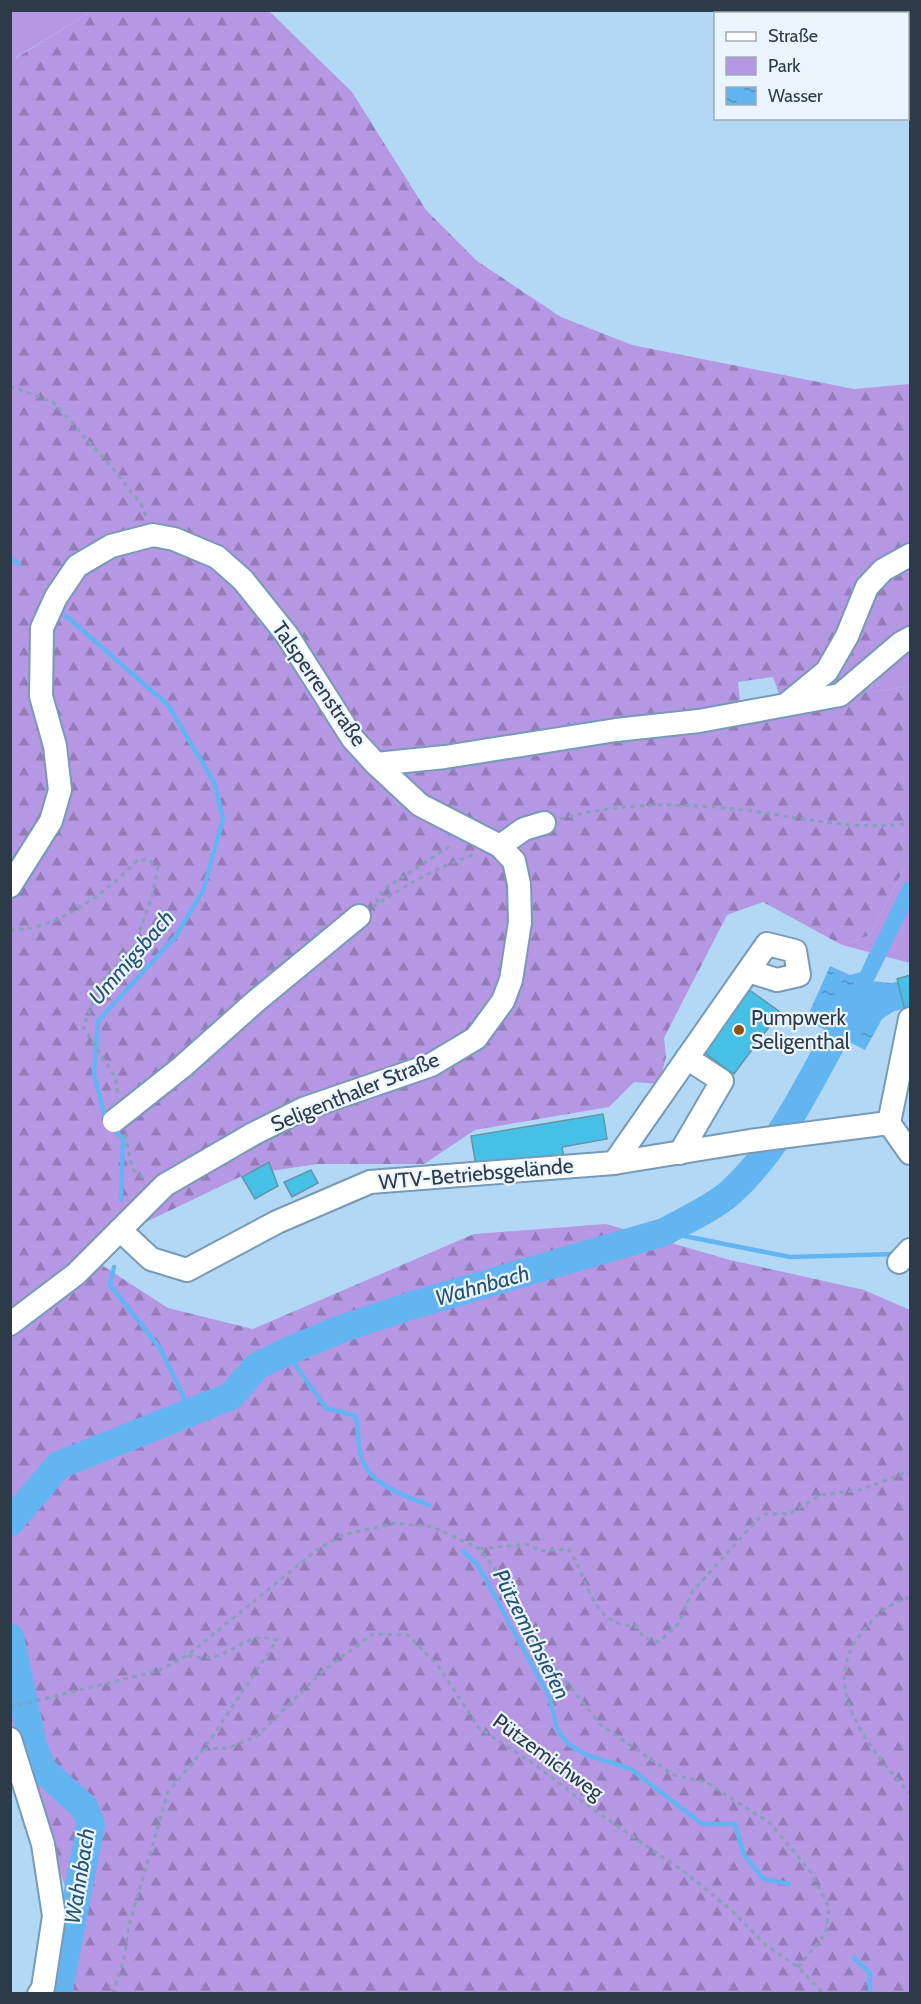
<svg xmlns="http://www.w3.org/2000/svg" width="921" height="2004" viewBox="0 0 921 2004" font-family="Cabin,sans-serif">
	<defs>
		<pattern id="forest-firs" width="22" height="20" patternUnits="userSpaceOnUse" patternTransform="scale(1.5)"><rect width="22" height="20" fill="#b697e3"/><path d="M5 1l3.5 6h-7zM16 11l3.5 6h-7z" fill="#947cba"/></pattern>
		<pattern id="water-ripples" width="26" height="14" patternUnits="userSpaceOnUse" patternTransform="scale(1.5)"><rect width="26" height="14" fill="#63b5f1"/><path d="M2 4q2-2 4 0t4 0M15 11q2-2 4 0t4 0" fill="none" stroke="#5294c5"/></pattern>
	</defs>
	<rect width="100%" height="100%" fill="#b3d8f6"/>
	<g fill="#b697e3">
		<path d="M11 11H92L15 58 11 51Z"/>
		<path d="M910 649V686L874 692 870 687Z"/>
		<path d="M910 857V963L842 945 870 935Z"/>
	</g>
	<path fill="url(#forest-firs)" fill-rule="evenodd" d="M92 11H269L352 92 426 210 477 261 561 317 632 345 854 389 910 384V626L899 632 859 672 874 692 910 686V857L870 935 842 945 763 902 727 915 664 1038 666 1057 659 1084 634 1082 609 1107 475 1130 424 1164H318L244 1175 144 1223 97 1262 168 1308 253 1329 474 1234 606 1224 730 1260 864 1290 910 1310V1993H53L67 1891 11 1747V51L16 58ZM773 677 780 697 741 711 738 682Z"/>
	<path fill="url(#water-ripples)" d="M869 953 882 959 872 981 898 984 903 1005 882 1019 865 1050 806 1020 830 966 850 975 861 972Z"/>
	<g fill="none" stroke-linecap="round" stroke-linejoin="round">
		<g stroke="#63b5f1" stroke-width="4.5">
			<path d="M10 558 19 564"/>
			<path d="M65 615 168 705 214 782 223 819 203 891 175 937 98 1021 94 1074 106 1121"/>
			<path d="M112 1127 123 1139 121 1200"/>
			<path d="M664 1232 790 1257 894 1254"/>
			<path d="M114 1267 110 1285 160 1348 191 1412"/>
			<path d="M286 1352 326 1408 356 1416C358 1430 358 1449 363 1462 373 1486 407 1497 429 1505"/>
			<path d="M463 1551 478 1565 550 1698 557 1729 568 1744 587 1755 631 1769 702 1824H735L744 1855 764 1879 789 1884"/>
			<path d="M854 1958 870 1973V1994"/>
		</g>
		<path stroke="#63b5f1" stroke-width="16" d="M868 975 910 889"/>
		<g stroke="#63b5f1" stroke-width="28">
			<path d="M10 1522 59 1465 231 1396 257 1366 286 1352 341 1329 410 1306 664 1232C686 1220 713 1208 731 1192 786 1142 814 1069 852 1008L901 995"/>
			<path d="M10 1637 33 1745 43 1770 84 1807 91 1824 58 1994"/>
		</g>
	</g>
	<g fill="#46c0e6" stroke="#6494a5" stroke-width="1.5">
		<path d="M910 975V1010L905 1011 897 979Z"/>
		<path d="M744 986 780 1012 734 1074 699 1049Z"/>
		<path d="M603 1114 607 1139 562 1147 564 1157 477 1172 471 1136Z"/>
		<path d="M269 1162 278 1186 255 1199 242 1177Z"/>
		<path d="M311 1170 318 1183 292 1197 284 1182Z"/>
	</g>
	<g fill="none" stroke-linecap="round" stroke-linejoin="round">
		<defs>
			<g id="minor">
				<path d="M788 703 827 671 847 636 867 587 883 570 910 555"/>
				<path d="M376 764 445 757 616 730 699 721 840 695 901 643 910 638"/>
				<path d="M500 846 524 829 544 823"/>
				<path d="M10 886 51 821 60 790 55 746 41 696 42 628 56 597 77 566 111 546 153 535 174 539 217 557 243 580 287 635 353 739 376 764 420 805 500 846 514 861 519 884 520 922 511 980 503 1001 476 1038 431 1065 303 1109 253 1134 165 1185 76 1274 10 1324"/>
				<path d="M910 1019 889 1123 910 1153"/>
				<path d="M182 1067 256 1001 359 916"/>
				<path d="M680 1153 722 1081 687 1058"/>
				<path d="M614 1163 748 971 767 944 795 951 799 975 777 980 748 971"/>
				<path d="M120 1230 151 1259 187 1270 277 1222 370 1182 614 1163 750 1141 889 1123"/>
				<path d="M899 1262 910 1250"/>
				<path d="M10 1739 43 1844 54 1916 43 1988 39 1994"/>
			</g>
		</defs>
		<use href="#minor" stroke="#779bb7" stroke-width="26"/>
		<g stroke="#84a2b9" stroke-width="3" stroke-dasharray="4.5 4.5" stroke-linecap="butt">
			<path d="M10 386 53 402 115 471 142 506 147 519"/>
			<path d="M560 819C625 800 699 803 765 813 814 820 861 831 910 823"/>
			<path d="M378 903 377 899 384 889 453 844"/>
			<path d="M373 907C405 885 439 866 476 854"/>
			<path d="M10 930C59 930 106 892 138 860H149L158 867 152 897 134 946 101 982 83 1027 115 1077 118 1095"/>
			<path d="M125 1134 132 1169 146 1180"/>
			<path d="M480 1549 527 1544 540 1551 568 1549C589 1576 589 1626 635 1626L645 1638 659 1642 679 1623 692 1592 758 1519 766 1514H789L821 1495 860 1490 907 1472 910 1473"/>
			<path d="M910 1597C882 1608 880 1611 861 1634 816 1689 874 1753 910 1794"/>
			<path d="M10 1707 158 1671 188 1655 318 1549 343 1535 395 1523 433 1527 480 1549 517 1598 543 1653 601 1725 674 1775 706 1782 770 1823 812 1874 829 1908 826 1933 798 1967"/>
			<path d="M204 1749 229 1748 257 1736 323 1671 373 1634 408 1635 438 1666 479 1728 534 1764 591 1808 686 1873 731 1910 766 1945 798 1967 824 1994"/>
			<path d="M113 1994 125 1954 128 1929 168 1792 204 1749 277 1640C240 1628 230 1668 188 1655"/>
		</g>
		<use href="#minor" stroke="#fff" stroke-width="22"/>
		<defs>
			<path id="minor-bridge" d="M114 1121 182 1067"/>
		</defs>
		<use href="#minor-bridge" stroke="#779bb7" stroke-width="26" stroke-linecap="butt"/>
		<use href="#minor-bridge" stroke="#fff" stroke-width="22"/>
	</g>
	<circle fill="#8d520e" stroke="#eaf5ff" stroke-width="2" cx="739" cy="1030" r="6"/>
	<g text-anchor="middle" stroke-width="4.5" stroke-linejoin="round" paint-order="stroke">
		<g font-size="21" fill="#2c3b47" stroke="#eaf5ff">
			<text transform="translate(319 684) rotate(55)" y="7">Talsperrenstraße</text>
			<text transform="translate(355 1092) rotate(-22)" y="7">Seligenthaler Straße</text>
			<text transform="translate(476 1174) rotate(-5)" y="7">WTV-Betriebsgelände</text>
			<text transform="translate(548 1757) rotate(36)" y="7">Pützemichweg</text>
		</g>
		<g font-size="21" fill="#2c3b47" stroke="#eaf5ff" text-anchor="start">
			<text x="751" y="1025">Pumpwerk<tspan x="751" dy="24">Seligenthal</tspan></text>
		</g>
		<g font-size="22" font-style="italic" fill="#265271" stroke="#eaf5ff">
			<text transform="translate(131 957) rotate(-49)" y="8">Ummigsbach</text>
			<text transform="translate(482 1285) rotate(-16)" y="8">Wahnbach</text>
			<text transform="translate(532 1634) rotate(63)" y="8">Pützemichsiefen</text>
			<text transform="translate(79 1876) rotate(-81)" y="8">Wahnbach</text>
		</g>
	</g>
	<rect width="921" height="2004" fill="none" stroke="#2c3b47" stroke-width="24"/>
	<rect x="714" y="12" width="195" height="108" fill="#eaf5ff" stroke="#9eabb5" stroke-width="1.5"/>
	<rect x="726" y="32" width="30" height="9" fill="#ffffff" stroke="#9eabb5" stroke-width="1.5"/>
	<text x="768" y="42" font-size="18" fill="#2c3b47">Straße</text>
	<rect x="726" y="57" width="30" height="18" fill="#b697e3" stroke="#9eabb5" stroke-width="1.5"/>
	<text x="768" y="72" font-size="18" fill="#2c3b47">Park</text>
	<rect x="726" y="87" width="30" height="18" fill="url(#water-ripples)" stroke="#9eabb5" stroke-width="1.5"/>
	<text x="768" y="102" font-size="18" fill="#2c3b47">Wasser</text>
</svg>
